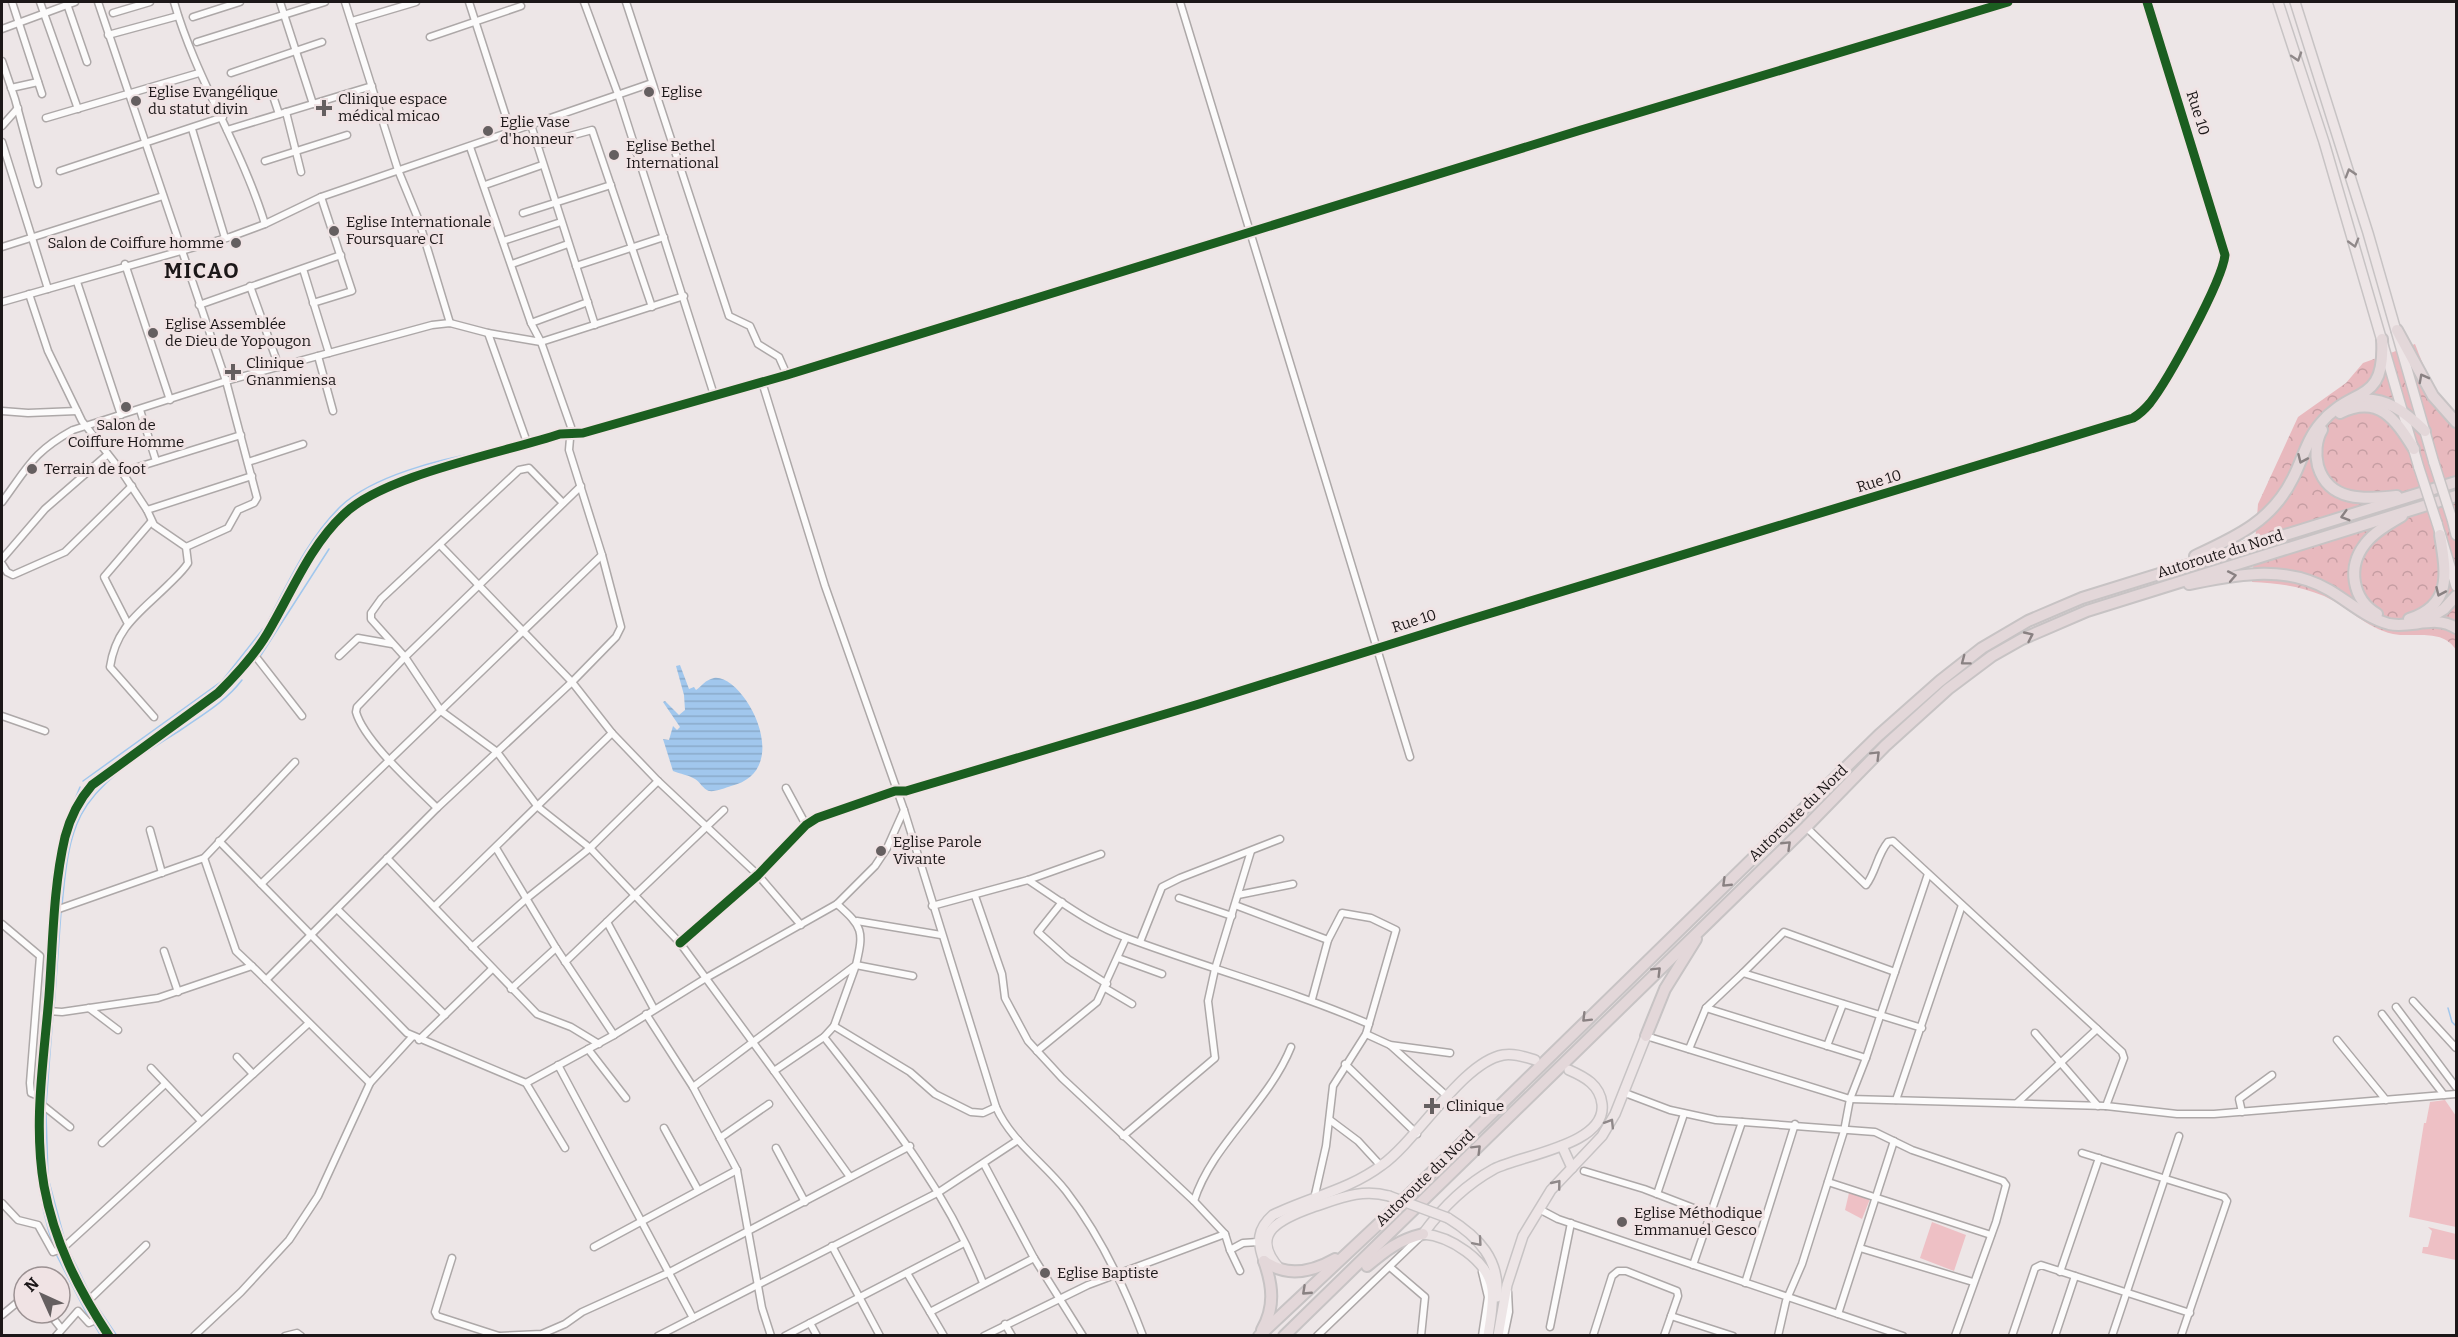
<svg xmlns="http://www.w3.org/2000/svg" width="2458" height="1337" viewBox="0 0 2458 1337" font-family="Bitter,serif">
	<defs>
		<pattern id="forest-crowns" width="20" height="18" patternUnits="userSpaceOnUse" patternTransform="scale(1.5)"><rect width="20" height="18" fill="#e8b9be"/><path d="M2 6a3 3 0 1 1 6 0M12 15a3 3 0 1 1 6 0" fill="none" stroke="#c69ea3"/></pattern>
		<pattern id="water-rules" width="6" height="5" patternUnits="userSpaceOnUse" patternTransform="scale(1.5)"><rect width="6" height="5" fill="#a1c7ed"/><path d="M0 2.5h6" fill="none" stroke="#8aaaca"/></pattern>
	</defs>
	<rect width="100%" height="100%" fill="#ede6e7"/>
	<g fill="#eec0c5">
		<path d="M2445 1100 2456 1116V1227L2409 1217 2424 1123H2426L2430 1102Z"/>
		<path d="M1849 1193 1870 1199 1862 1219 1845 1210Z"/>
		<path d="M1932 1222 1966 1235 1954 1271 1920 1258Z"/>
		<path d="M2428 1227 2456 1234V1260L2422 1253 2423 1247H2428L2432 1231Z"/>
	</g>
	<path fill="url(#forest-crowns)" d="M2415 344C2425 370 2435 395 2456 414V650C2443 628 2413 638 2393 634 2366 628 2348 607 2324 596 2300 586 2277 583 2252 582L2258 504 2298 417 2346 383 2363 363Z"/>
	<path fill="url(#water-rules)" d="M680 665 689 689 694 687 696 690C702 686 705 680 714 678 743 673 797 770 731 786 725 788 715 792 709 791 703 789 700 782 695 779 689 775 680 774 673 771L663 739 669 740 673 726 677 730 680 727 663 702 665 701 679 715 685 710 684 695 676 666Z"/>
	<g fill="none" stroke-linecap="round" stroke-linejoin="round">
		<g stroke="#a1c7ed" stroke-width="1.5">
			<path d="M267 623C288 583 308 538 341 506 373 476 440 459 482 452"/>
			<path d="M261 655 329 549"/>
			<path d="M83 781 222 681 263 629"/>
			<path d="M62 905C65 876 67 842 81 815 101 777 147 752 182 729 204 714 226 701 242 680"/>
			<path d="M54 1008 61 912"/>
			<path d="M2448 1008 2452 1022 2456 1026"/>
			<path d="M36 1093 52 879 60 836 80 787"/>
			<path d="M36 1099C33 1151 37 1198 54 1248"/>
			<path d="M46 1105 53 1014"/>
			<path d="M46 1113 48 1178 65 1241"/>
			<path d="M68 1249 90 1294"/>
			<path d="M57 1256 89 1318"/>
			<path d="M94 1302 117 1336"/>
			<path d="M94 1324 101 1336"/>
		</g>
		<defs>
			<g id="minor">
				<path d="M12 2 42 94"/>
				<path d="M40 2 78 109"/>
				<path d="M98 2 226 381 257 498 254 503 238 510 228 528 186 547"/>
				<path d="M174 2C196 79 241 146 265 224"/>
				<path d="M280 2 313 104"/>
				<path d="M345 2 398 170 419 221 450 323"/>
				<path d="M469 2 511 132"/>
				<path d="M584 2 618 94 714 395"/>
				<path d="M626 2 729 316 750 326 758 344 779 357 787 375"/>
				<path d="M1180 2 1410 757"/>
				<path d="M67 4 87 62"/>
				<path d="M113 13 150 2"/>
				<path d="M193 17 240 2"/>
				<path d="M352 21 416 2"/>
				<path d="M2 29 75 2"/>
				<path d="M108 35 178 16"/>
				<path d="M430 37 521 6"/>
				<path d="M197 42 325 2"/>
				<path d="M2 61 15 99 38 184"/>
				<path d="M231 73 322 42"/>
				<path d="M11 88 38 82"/>
				<path d="M274 99 279 114"/>
				<path d="M286 112 301 172"/>
				<path d="M46 118 199 73"/>
				<path d="M531 125 595 325"/>
				<path d="M2 126 18 108"/>
				<path d="M192 129 225 238"/>
				<path d="M227 130 372 86"/>
				<path d="M2 142 48 289"/>
				<path d="M537 145 592 130 652 307"/>
				<path d="M265 161 347 135"/>
				<path d="M60 171 223 117"/>
				<path d="M485 185 542 165"/>
				<path d="M523 213 611 185"/>
				<path d="M503 241 561 222"/>
				<path d="M2 247 163 196"/>
				<path d="M125 264 170 400"/>
				<path d="M512 264 568 244"/>
				<path d="M576 266 664 237"/>
				<path d="M303 269 329 353"/>
				<path d="M77 282 121 415"/>
				<path d="M250 286 279 367"/>
				<path d="M29 294 48 351 82 421 122 472 147 510 252 476"/>
				<path d="M2 302 230 237 265 224 321 197 652 83"/>
				<path d="M313 303 352 291 321 197"/>
				<path d="M199 305 341 255"/>
				<path d="M531 323 588 302"/>
				<path d="M488 333 528 445"/>
				<path d="M318 356 333 411"/>
				<path d="M762 382 825 586 904 810 996 1107"/>
				<path d="M140 410 156 461"/>
				<path d="M2 411 28 413 77 411"/>
				<path d="M248 462 303 444"/>
				<path d="M122 472 241 435"/>
				<path d="M2 502C28 467 33 452 73 430L226 381 432 325 450 323 488 333 541 342 684 296"/>
				<path d="M563 503 529 468 519 470 381 599 371 613V619L405 657 441 711 497 752 538 807 590 848 680 943 774 1071"/>
				<path d="M147 510 154 525 186 547 188 563C183 571 175 578 169 584 141 612 116 626 110 667L154 717"/>
				<path d="M440 545 572 682 612 733 658 781 758 875 801 925"/>
				<path d="M2 559 45 509 107 455"/>
				<path d="M2 564 7 572 13 575 65 552 132 486"/>
				<path d="M127 622 104 577 151 522"/>
				<path d="M253 653 302 716"/>
				<path d="M339 656 358 638 392 644"/>
				<path d="M2 716 45 731"/>
				<path d="M786 788 806 825"/>
				<path d="M437 808C415 786 364 741 356 712L357 707 405 657 581 486"/>
				<path d="M1806 827 1866 885C1876 872 1877 855 1888 842L1893 841 2122 1052 2124 1058 2106 1106"/>
				<path d="M150 830 162 873"/>
				<path d="M219 841 407 1033 526 1083 565 1148"/>
				<path d="M496 848 556 948 614 1035"/>
				<path d="M204 858 236 951 255 969 370 1083"/>
				<path d="M387 858 537 1014 571 1027 599 1044"/>
				<path d="M1028 880C1060 901 1091 925 1127 938 1207 968 1290 990 1369 1024"/>
				<path d="M261 884 602 555"/>
				<path d="M1238 895 1293 884"/>
				<path d="M975 896 1002 974 1005 998 1028 1041 1062 1078 1194 1201 1225 1234 1230 1250 1243 1243 1258 1242"/>
				<path d="M1179 898 1232 916"/>
				<path d="M1062 902 1038 932 1068 959 1107 984"/>
				<path d="M1235 905 1328 940"/>
				<path d="M435 906 612 733"/>
				<path d="M932 906 1028 880 1101 854"/>
				<path d="M337 909 445 1015"/>
				<path d="M56 910 204 858 295 762"/>
				<path d="M857 921 941 935"/>
				<path d="M607 922 654 1009"/>
				<path d="M2 924 40 956 30 1083 31 1093 41 1097"/>
				<path d="M1140 942 1162 887 1180 878 1280 839"/>
				<path d="M680 943 758 875 806 825 817 818 895 791H906L1199 704 1465 621 2133 418C2140 414 2145 409 2150 403 2168 380 2222 282 2225 255L2147 2"/>
				<path d="M472 947 526 899 590 848 658 781"/>
				<path d="M164 951 178 992"/>
				<path d="M1118 958 1162 974"/>
				<path d="M565 962 724 810"/>
				<path d="M1895 972 1784 932 1743 973 1922 1028"/>
				<path d="M266 980 437 808 572 682 616 637 621 627 602 555 569 450 571 427 541 342 531 323 470 147"/>
				<path d="M1105 988 1132 1004"/>
				<path d="M511 989 556 948"/>
				<path d="M1312 999 1328 940 1342 913 1371 918 1396 930 1366 1034 1333 1086 1326 1146 1314 1199"/>
				<path d="M2413 1001 2456 1048"/>
				<path d="M2396 1007 2456 1087"/>
				<path d="M89 1008 118 1030"/>
				<path d="M1706 1008 1866 1058 1928 874"/>
				<path d="M48 1011 62 1012 158 998 252 966"/>
				<path d="M646 1014 693 1087 737 1170 762 1308 771 1336"/>
				<path d="M2382 1014 2444 1095"/>
				<path d="M834 1026 856 965 913 976"/>
				<path d="M2035 1033 2098 1106"/>
				<path d="M1366 1034 1390 1045 1450 1053"/>
				<path d="M1646 1036 1850 1099 1844 1131 1802 1264 1786 1301 1778 1336"/>
				<path d="M824 1037C887 1117 945 1187 983 1283"/>
				<path d="M419 1040 492 969"/>
				<path d="M2337 1040 2386 1100"/>
				<path d="M1390 1045 1448 1097"/>
				<path d="M1827 1046 1843 1004"/>
				<path d="M588 1049 626 1098"/>
				<path d="M1689 1049 1706 1008 1743 973"/>
				<path d="M1037 1051 1097 1002 1126 938"/>
				<path d="M237 1057 253 1074"/>
				<path d="M1866 1058 1850 1099 2106 1106 2177 1114H2214L2456 1094"/>
				<path d="M1345 1064 1417 1134"/>
				<path d="M558 1065 693 1318"/>
				<path d="M151 1068 201 1121"/>
				<path d="M526 1083 614 1035 706 978 837 904 875 866 887 848 904 810"/>
				<path d="M693 1087 856 965C864 931 863 927 837 904"/>
				<path d="M1625 1093 1670 1110 1716 1120 1875 1132 1912 1150 2003 1181 2006 1185 1996 1222 1955 1336"/>
				<path d="M1896 1100 1962 905"/>
				<path d="M40 1103 70 1127"/>
				<path d="M2017 1103 2097 1029"/>
				<path d="M2242 1112 2239 1099 2272 1075"/>
				<path d="M1330 1120 1358 1141 1381 1166"/>
				<path d="M664 1128 698 1190"/>
				<path d="M1123 1136 1215 1058 1208 1001 1215 969 1251 851"/>
				<path d="M720 1138 769 1104"/>
				<path d="M102 1143 165 1084"/>
				<path d="M776 1148 805 1202"/>
				<path d="M2082 1153 2224 1197 2227 1201 2181 1336"/>
				<path d="M984 1164 1034 1258 1083 1336"/>
				<path d="M1584 1171 1644 1189 1709 1214"/>
				<path d="M850 1177 774 1071 824 1037 834 1026 910 1072 935 1094 971 1112 983 1113 996 1107C1011 1141 1043 1162 1066 1191 1100 1235 1123 1283 1143 1336"/>
				<path d="M1828 1182 1991 1235"/>
				<path d="M1657 1194 1684 1114"/>
				<path d="M1194 1201C1212 1144 1268 1104 1291 1047"/>
				<path d="M2 1203 18 1220 38 1225 53 1252 62 1249 309 1023"/>
				<path d="M1539 1209 1558 1219 1903 1336"/>
				<path d="M832 1246 880 1336"/>
				<path d="M594 1247 737 1170"/>
				<path d="M1860 1248 1973 1282"/>
				<path d="M1230 1250 1240 1271"/>
				<path d="M452 1258 435 1312 437 1316 499 1336"/>
				<path d="M1693 1265 1742 1122"/>
				<path d="M1390 1267 1425 1297 1421 1336"/>
				<path d="M1482 1272 1488 1297 1482 1336"/>
				<path d="M2060 1272 2099 1158"/>
				<path d="M907 1273 944 1336"/>
				<path d="M1745 1283 1795 1124"/>
				<path d="M88 1301 146 1245"/>
				<path d="M930 1312 1034 1258"/>
				<path d="M49 1313 60 1327"/>
				<path d="M1838 1314 1894 1141"/>
				<path d="M2 1315 19 1301H24"/>
				<path d="M1671 1316 1733 1336"/>
				<path d="M810 1323 817 1336"/>
				<path d="M1005 1324 1012 1336"/>
				<path d="M1550 1327 1571 1223"/>
				<path d="M56 1336 78 1311 89 1323 98 1319"/>
				<path d="M194 1336 241 1292 289 1240 318 1196 370 1083 412 1037"/>
				<path d="M285 1336 297 1333 301 1336"/>
				<path d="M500 1336 542 1334 565 1324 582 1312 668 1273 910 1146"/>
				<path d="M658 1336 939 1192 1018 1140"/>
				<path d="M785 1336 964 1243"/>
				<path d="M984 1336 1088 1285 1225 1234"/>
				<path d="M1317 1336 1420 1237"/>
				<path d="M1504 1336 1509 1312 1508 1292"/>
				<path d="M1593 1336 1612 1276 1618 1271H1626L1677 1291 1678 1296 1664 1336"/>
				<path d="M2012 1336 2035 1268 2041 1265 2190 1313"/>
				<path d="M2055 1336 2075 1276"/>
				<path d="M2112 1336 2179 1136"/>
			</g>
			<path id="tertiary" d="M109 1336C78 1289 54 1241 44 1186 33 1123 44 1059 49 996 53 943 53 888 65 837 70 818 79 800 92 785L218 693C236 675 254 656 267 634 291 594 309 547 343 515 383 475 503 453 560 434L583 433 787 375 1581 130 2008 2"/>
			<g id="primary">
				<path d="M2278 2 2324 142 2419 468"/>
				<path d="M2295 2 2368 233 2434 463"/>
				<path d="M2452 519 2456 535"/>
				<path d="M2437 523 2456 586"/>
				<path d="M1562 1146 1572 1168"/>
				<path d="M1448 1218C1479 1237 1500 1260 1497 1297"/>
				<path d="M1423 1234C1442 1208 1465 1185 1494 1169 1521 1155 1607 1145 1602 1104 1600 1085 1585 1077 1569 1070"/>
				<path d="M1423 1234C1450 1236 1488 1260 1492 1289 1494 1304 1490 1321 1488 1336"/>
				<path d="M1264 1261C1257 1242 1257 1229 1273 1215 1310 1197 1349 1190 1382 1165 1418 1139 1463 1062 1503 1055 1514 1053 1525 1057 1535 1060"/>
				<path d="M1280 1269C1247 1233 1282 1218 1313 1207 1338 1199 1361 1188 1389 1196"/>
				<path d="M1498 1336 1507 1285 1523 1236 1551 1190 1602 1136 1615 1114 1646 1036"/>
			</g>
			<g id="motorway">
				<path d="M2397 330 2433 396 2456 422"/>
				<path d="M2357 400C2386 396 2405 412 2425 431"/>
				<path d="M2340 413C2379 394 2395 419 2414 449"/>
				<path d="M2322 430C2316 440 2315 454 2318 466 2329 503 2366 499 2397 496"/>
				<path d="M2195 556C2236 537 2272 521 2293 478 2302 461 2307 439 2320 424 2352 385 2386 406 2382 339"/>
				<path d="M2189 584C2236 575 2285 564 2329 590 2348 601 2366 618 2389 624 2411 629 2435 614 2456 628"/>
				<path d="M2377 614C2352 599 2347 567 2365 544 2374 532 2390 523 2402 516"/>
				<path d="M2409 619C2453 605 2446 572 2440 535"/>
				<path d="M2423 622 2444 609 2456 596"/>
				<path d="M1646 1036 1665 989 1696 939"/>
				<path d="M1264 1261C1287 1278 1312 1272 1335 1259"/>
				<path d="M1367 1266C1385 1251 1398 1240 1423 1234"/>
				<path d="M1262 1330C1275 1307 1273 1286 1264 1261"/>
				<path d="M1259 1336 1387 1216 1879 735 1940 681 1982 648 2028 621 2082 598 2456 482"/>
				<path d="M1284 1336 1806 827 1885 746 1948 689 1992 656 2022 639 2087 611 2456 496"/>
			</g>
		</defs>
		<use href="#minor" stroke="#ada8a8" stroke-width="9"/>
		<use href="#tertiary" stroke="#ada8a8" stroke-width="10"/>
		<use href="#primary" stroke="#c7c3c4" stroke-width="12"/>
		<use href="#motorway" stroke="#c7c3c4" stroke-width="14"/>
		<use href="#minor" stroke="#fcfbfb" stroke-width="6"/>
		<use href="#tertiary" stroke="#fcfbfb" stroke-width="8"/>
		<use href="#primary" stroke="#ede5e6" stroke-width="9"/>
		<use href="#motorway" stroke="#e3d7d9" stroke-width="10"/>
		<defs>
			<g id="primary-bridge">
				<path d="M2434 463 2452 519"/>
				<path d="M2419 468 2437 523"/>
				<path d="M1389 1196 1448 1218"/>
			</g>
		</defs>
		<use href="#primary-bridge" stroke="#c7c3c4" stroke-width="12" stroke-linecap="butt"/>
		<use href="#primary-bridge" stroke="#ede5e6" stroke-width="9"/>
		<defs>
			<g id="cycleway">
				<path d="M680 943 758 875 806 825 817 818 895 791H906L1199 704 1465 621 2133 418C2140 414 2145 409 2150 403 2168 380 2222 282 2225 255L2147 2"/>
				<path d="M109 1336C78 1289 54 1241 44 1186 33 1123 44 1059 49 996 53 943 53 888 65 837 70 818 79 800 92 785L218 693C236 675 254 656 267 634 291 594 309 547 343 515 383 475 503 453 560 434L583 433 787 375 1581 130 2008 2"/>
			</g>
		</defs>
		<use href="#cycleway" stroke="#f0e3e4" stroke-width="13"/>
		<use href="#cycleway" stroke="#1b5e20" stroke-width="9"/>
	</g>
	<defs><path id="oneway-chevron" d="M-2-3.5L2.5 0L-2 3.5" fill="none" stroke-width="1.6" stroke-linecap="round" stroke-linejoin="round" transform="scale(1.5)"/></defs>
	<g stroke="#8f8889">
		<use href="#oneway-chevron" transform="translate(2297 57) rotate(72)"/>
		<use href="#oneway-chevron" transform="translate(2350 173) rotate(-107)"/>
		<use href="#oneway-chevron" transform="translate(2354 243) rotate(74)"/>
		<use href="#oneway-chevron" transform="translate(1610 1123) rotate(-58)"/>
		<use href="#oneway-chevron" transform="translate(1557 1184) rotate(-51)"/>
		<use href="#oneway-chevron" transform="translate(1478 1242) rotate(49)"/>
	</g>
	<g stroke="#898182">
		<use href="#oneway-chevron" transform="translate(2423 378) rotate(-118)"/>
		<use href="#oneway-chevron" transform="translate(2302 459) rotate(114)"/>
		<use href="#oneway-chevron" transform="translate(2345 516) rotate(164)"/>
		<use href="#oneway-chevron" transform="translate(2232 576) rotate(-11)"/>
		<use href="#oneway-chevron" transform="translate(2440 592) rotate(114)"/>
		<use href="#oneway-chevron" transform="translate(2029 636) rotate(-25)"/>
		<use href="#oneway-chevron" transform="translate(1965 661) rotate(143)"/>
		<use href="#oneway-chevron" transform="translate(1876 755) rotate(-45)"/>
		<use href="#oneway-chevron" transform="translate(1787 845) rotate(-44)"/>
		<use href="#oneway-chevron" transform="translate(1726 883) rotate(136)"/>
		<use href="#oneway-chevron" transform="translate(1657 971) rotate(-45)"/>
		<use href="#oneway-chevron" transform="translate(1586 1018) rotate(135)"/>
		<use href="#oneway-chevron" transform="translate(1477 1149) rotate(-45)"/>
		<use href="#oneway-chevron" transform="translate(1306 1291) rotate(137)"/>
	</g>
	<g fill="#655f60" stroke="#f0e3e4" stroke-width="2">
		<circle cx="649" cy="92" r="6"/>
		<circle cx="136" cy="101" r="6"/>
		<path d="M321 99h6v6h6v6h-6v6h-6v-6h-6v-6h6z"/>
		<circle cx="488" cy="131" r="6"/>
		<circle cx="614" cy="155" r="6"/>
		<circle cx="334" cy="231" r="6"/>
		<circle cx="236" cy="243" r="6"/>
		<circle cx="153" cy="333" r="6"/>
		<path d="M230 363h6v6h6v6h-6v6h-6v-6h-6v-6h6z"/>
		<circle cx="126" cy="407" r="6"/>
		<circle cx="32" cy="469" r="6"/>
		<circle cx="881" cy="851" r="6"/>
		<path d="M1429 1097h6v6h6v6h-6v6h-6v-6h-6v-6h6z"/>
		<circle cx="1622" cy="1222" r="6"/>
		<circle cx="1045" cy="1273" r="6"/>
	</g>
	<g text-anchor="middle" stroke-width="6" stroke-linejoin="round" paint-order="stroke">
		<g font-size="15" fill="#1c1718" stroke="#f0e3e4" text-anchor="start">
			<text x="148" y="97">Eglise Evangélique<tspan x="148" dy="17">du statut divin</tspan></text>
			<text x="661" y="97">Eglise</text>
			<text x="338" y="104">Clinique espace<tspan x="338" dy="17">médical micao</tspan></text>
			<text x="500" y="127">Eglie Vase<tspan x="500" dy="17">d'honneur</tspan></text>
			<text x="626" y="151">Eglise Bethel<tspan x="626" dy="17">International</tspan></text>
			<text x="346" y="227">Eglise Internationale<tspan x="346" dy="17">Foursquare CI</tspan></text>
			<text x="224" y="248" text-anchor="end">Salon de Coiffure homme</text>
			<text x="165" y="329">Eglise Assemblée<tspan x="165" dy="17">de Dieu de Yopougon</tspan></text>
			<text x="246" y="368">Clinique<tspan x="246" dy="17">Gnanmiensa</tspan></text>
			<text x="126" y="430" text-anchor="middle">Salon de<tspan x="126" dy="17">Coiffure Homme</tspan></text>
			<text x="44" y="474">Terrain de foot</text>
			<text x="893" y="847">Eglise Parole<tspan x="893" dy="17">Vivante</tspan></text>
			<text x="1446" y="1111">Clinique</text>
			<text x="1634" y="1218">Eglise Méthodique<tspan x="1634" dy="17">Emmanuel Gesco</tspan></text>
			<text x="1057" y="1278">Eglise Baptiste</text>
		</g>
		<g font-size="15" fill="#1c1718" stroke="#f0e3e4">
			<text transform="translate(2198 113) rotate(72)" y="5">Rue 10</text>
			<text transform="translate(1879 481) rotate(-17)" y="5">Rue 10</text>
			<text transform="translate(2220 554) rotate(-17)" y="5">Autoroute du Nord</text>
			<text transform="translate(1414 621) rotate(-18)" y="5">Rue 10</text>
			<text transform="translate(1798 813) rotate(-44)" y="5">Autoroute du Nord</text>
			<text transform="translate(1425 1178) rotate(-44)" y="5">Autoroute du Nord</text>
		</g>
		<g font-size="21" font-weight="bold" letter-spacing="1.5" fill="#1c1718" stroke="#f0e3e4">
			<text x="202" y="278">MICAO</text>
		</g>
	</g>
	<rect width="2458" height="1337" fill="none" stroke="#1c1718" stroke-width="6"/>
	<g transform="translate(42 1295) rotate(315)"><circle r="28" fill="#f0e3e4" stroke="#9b9192" stroke-width="1.5"/>
	<path d="M0-4.5L10 22L0 15L-10 22Z" fill="#655f60"/>
	<text y="-9" font-size="16" font-weight="bold" text-anchor="middle" fill="#1c1718">N</text>
	</g>
</svg>
